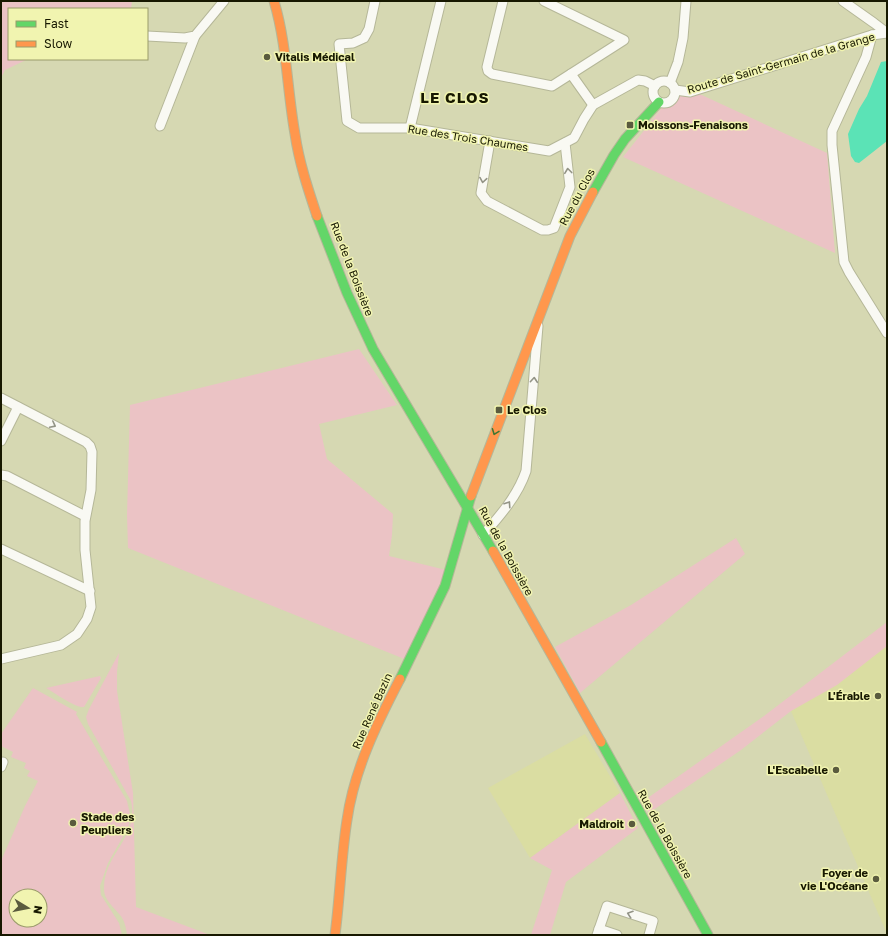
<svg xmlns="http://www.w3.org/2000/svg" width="888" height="936" viewBox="0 0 888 936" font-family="'Golos Text',sans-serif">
	<rect width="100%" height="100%" fill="#d6d8b2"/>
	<g fill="#dadda2">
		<path d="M887 641V934L791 711Z"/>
		<path d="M585 734 620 793 530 858 488 788Z"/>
	</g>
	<g fill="#ebc3c5" fill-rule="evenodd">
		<path d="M1 1H132L131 9H9V59H28L5 70 1 78Z"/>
		<path d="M680 85 827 153 835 253 623 157Z"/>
		<path d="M359 349 397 405 319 424 327 459 393 514 392 535 389 556 446 570 407 660 128 548 127 515 130 405Z"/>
		<path d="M736 538 745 554 580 693 555 647 631 605Z"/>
		<path d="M887 622V646L837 685 791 711 741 750 649 813 642 802 764 716Z"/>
		<path d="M119 653 117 672V691L133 793 136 907 210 935H127C126 928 125 921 120 915 113 906 103 899 104 887 105 852 139 838 131 801L88 724 86 717 89 709Z"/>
		<path d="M100 676 101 678 84 707C75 708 55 693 46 688Z"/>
		<path d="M33 688 77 712 76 714 127 801 130 814 129 826 108 863 100 886 101 895 119 923 122 935H1V861L25 806 38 781 27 776 30 771 24 768 26 763 11 757 13 752 1 746V734ZM16 896H40V920H16Z"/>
		<path d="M620 793 638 828 566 882 550 935H531L552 870 530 858Z"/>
	</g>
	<path fill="#5be3b6" d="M887 61V141L859 163 855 162 851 156 848 134 859 109 867 96 881 62Z"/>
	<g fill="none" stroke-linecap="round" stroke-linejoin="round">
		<defs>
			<g id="street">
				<path d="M375 1 369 29 364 38 353 43 339 44 347 121 359 128H410L549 151 574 138 584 119 593 105 638 80 645 81 655 86"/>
				<path d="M503 1 487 67 488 71 492 74 552 86 624 40 544 1"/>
				<path d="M843 1 874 23 887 33"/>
				<path d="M872 35 866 57 832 131V145L844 262 849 272 887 333"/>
				<path d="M147 36 185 38 195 36 224 1"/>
				<path d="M571 74 593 105"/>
				<circle cx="664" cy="92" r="11"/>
				<path d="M670 83 678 62 683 38 686 1"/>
				<path d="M675 90 690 92 872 35 887 33"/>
				<path d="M160 126 195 36"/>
				<path d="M410 128 441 1"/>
				<path d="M490 141 481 193 487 201 542 230H548L554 228 570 187 565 143"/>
				<path d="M1 398 86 442 90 446 92 452 91 490 85 521V550L91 607 87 619 77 634 61 645 1 659"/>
				<path d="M1 441 18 407"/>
				<path d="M1 475 7 476 85 516"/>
				<path d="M483 535C500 516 518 495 526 471L538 326"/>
				<path d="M1 549 90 591"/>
				<path d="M1 767 3 762"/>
				<path d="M599 929 617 935"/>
				<path d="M597 935 607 906 653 921 649 935"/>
			</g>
			<g id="fast">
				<path d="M593 192 614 155 625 139 659 102"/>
				<path d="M317 216 347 293 373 349 493 551"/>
				<path d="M400 679 445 586 471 496"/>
				<path d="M601 742 708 935"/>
			</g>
			<g id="slow">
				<path d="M274 1C287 45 287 89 295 134 299 162 308 189 317 216"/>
				<path d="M471 496 570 236 593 192"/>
				<path d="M493 551 601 742"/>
				<path d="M335 935C340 897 341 858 347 820 354 770 377 723 400 679"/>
			</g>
		</defs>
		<use href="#street" stroke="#b5b798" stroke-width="11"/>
		<use href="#fast" stroke="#b5b798" stroke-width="11"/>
		<use href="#slow" stroke="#b5b798" stroke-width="11"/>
		<use href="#street" stroke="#f9f9f3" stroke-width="9"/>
		<use href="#fast" stroke="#63d668" stroke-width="9"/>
		<use href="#slow" stroke="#ff974d" stroke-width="9"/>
	</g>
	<defs><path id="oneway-chevron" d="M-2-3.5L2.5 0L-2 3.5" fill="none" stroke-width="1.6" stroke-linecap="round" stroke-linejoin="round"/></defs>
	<g stroke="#939486">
		<use href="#oneway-chevron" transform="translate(568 171) rotate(-97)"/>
		<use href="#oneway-chevron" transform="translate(483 180) rotate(99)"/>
		<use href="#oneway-chevron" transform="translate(534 380) rotate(-85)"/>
		<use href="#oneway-chevron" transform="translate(53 425) rotate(27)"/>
		<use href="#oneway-chevron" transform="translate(508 504) rotate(-56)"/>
		<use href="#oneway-chevron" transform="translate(630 914) rotate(-161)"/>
	</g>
	<use stroke="#3d7734" href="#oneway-chevron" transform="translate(495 432) rotate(111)"/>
	<g fill="#5a5b3e" stroke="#f1f4b0" stroke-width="1.5">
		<circle cx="267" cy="57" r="4"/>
		<rect x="626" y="121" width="8" height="8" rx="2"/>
		<rect x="495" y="406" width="8" height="8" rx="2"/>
		<circle cx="878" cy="696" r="4"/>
		<circle cx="836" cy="770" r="4"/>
		<circle cx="73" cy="823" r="4"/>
		<circle cx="632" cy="824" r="4"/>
		<circle cx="876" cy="879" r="4"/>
	</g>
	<g text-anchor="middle" stroke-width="3" stroke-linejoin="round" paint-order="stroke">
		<g font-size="11" font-weight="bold" fill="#171800" stroke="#f1f4b0" text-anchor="start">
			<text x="275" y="61">Vitalis Médical</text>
			<text x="638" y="129">Moissons-Fenaisons</text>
			<text x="507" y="414">Le Clos</text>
			<text x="870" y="700" text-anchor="end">L'Érable</text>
			<text x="828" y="774" text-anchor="end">L'Escabelle</text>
			<text x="81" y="821">Stade des<tspan x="81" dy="13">Peupliers</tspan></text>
			<text x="624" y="828" text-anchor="end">Maldroit</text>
			<text x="868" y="877" text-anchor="end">Foyer de<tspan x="868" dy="13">vie L'Océane</tspan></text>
		</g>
		<g font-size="11" fill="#171800" stroke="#f1f4b0">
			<text transform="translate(781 63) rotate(-16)" y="4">Route de Saint-Germain de la Grange</text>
			<text transform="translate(468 138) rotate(9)" y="4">Rue des Trois Chaumes</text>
			<text transform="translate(577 197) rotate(-62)" y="4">Rue du Clos</text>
			<text transform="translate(352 269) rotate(69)" y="4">Rue de la Boissière</text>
			<text transform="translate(506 551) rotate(61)" y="4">Rue de la Boissière</text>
			<text transform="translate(372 711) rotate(-66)" y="4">Rue René Bazin</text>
			<text transform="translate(665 834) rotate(61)" y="4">Rue de la Boissière</text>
		</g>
		<g font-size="15" font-weight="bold" letter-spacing="1" fill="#171800" stroke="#f1f4b0">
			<text x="455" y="103">LE CLOS</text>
		</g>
	</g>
	<rect width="888" height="936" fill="none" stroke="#171800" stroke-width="4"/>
	<rect x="8" y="8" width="140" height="52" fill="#f1f4b0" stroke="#9a9c6a"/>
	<rect x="16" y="21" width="20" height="6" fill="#63d668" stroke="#9a9c6a"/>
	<text x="44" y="28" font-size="12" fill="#171800">Fast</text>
	<rect x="16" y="41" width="20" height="6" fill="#ff974d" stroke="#9a9c6a"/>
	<text x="44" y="48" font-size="12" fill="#171800">Slow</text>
	<g transform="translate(28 908) rotate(100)"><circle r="19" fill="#f1f4b0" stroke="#9a9c6a"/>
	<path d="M0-3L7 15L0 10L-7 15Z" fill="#5a5b3e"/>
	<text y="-6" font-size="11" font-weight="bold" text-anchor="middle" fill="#171800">N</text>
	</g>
</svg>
